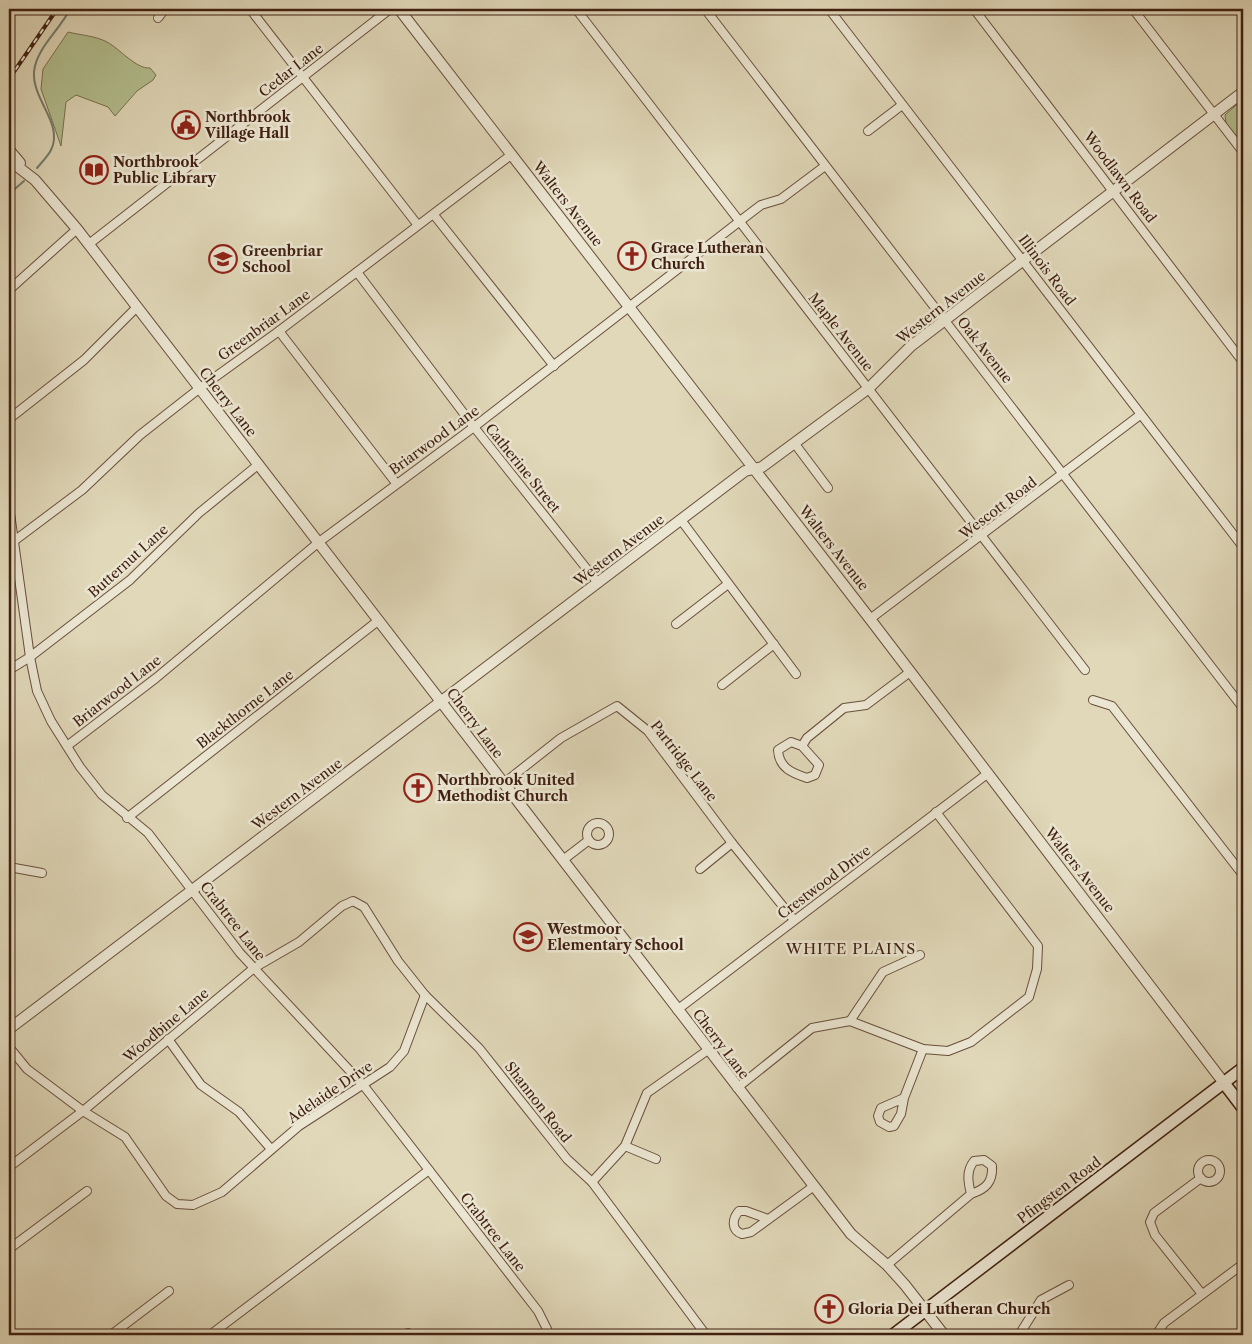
<svg xmlns="http://www.w3.org/2000/svg" width="1252" height="1344" viewBox="0 0 1252 1344" font-family="'Libre Caslon Text',serif">
	<rect width="100%" height="100%" fill="#e0d8b9"/>
	<filter id="stains"><feTurbulence type="fractalNoise" baseFrequency=".004" numOctaves="4"/><feColorMatrix values="0 0 0 0 .2 0 0 0 0 .09 0 0 0 0 .02 0 0 0 .5 -.17"/></filter>
	<radialGradient id="worn" r=".72"><stop offset=".6" stop-color="#630" stop-opacity="0"/><stop offset="1" stop-color="#630" stop-opacity=".3"/></radialGradient>
	<g fill="#b3be8f" stroke="#7a6f50">
		<path d="M68 32C80 35 96 36 107 42 120 49 136 69 150 68L156 75 153 80 137 91 115 116 108 107 76 95 66 102 61 146 41 89 43 69Z"/>
		<path d="M1243 99V145L1226 123 1225 115Z"/>
	</g>
	<g fill="none" stroke-linecap="round" stroke-linejoin="round">
		<g stroke="#737c6e" stroke-width="2">
			<path d="M37 168C42 162 48 156 51 150 64 124 32 100 34 72 36 48 60 30 70 9"/>
			<path d="M9 194 24 181"/>
		</g>
		<defs>
			<g id="minor">
				<path d="M250 9 417 224"/>
				<path d="M576 9 1085 670"/>
				<path d="M705 9 1243 708"/>
				<path d="M829 9 1243 547"/>
				<path d="M974 9 1243 362"/>
				<path d="M1133 9 1243 152"/>
				<path d="M158 18 165 9"/>
				<path d="M868 131 902 105"/>
				<path d="M434 215 554 366"/>
				<path d="M89 244 390 9"/>
				<path d="M357 272 474 427 598 583"/>
				<path d="M9 290 77 229"/>
				<path d="M279 331 396 483"/>
				<path d="M9 419 84 360 137 307"/>
				<path d="M795 444 828 488"/>
				<path d="M9 506 30 657 37 691 51 721 80 767 102 795 148 833 240 953 364 1086 538 1311 547 1329 548 1335"/>
				<path d="M681 520 796 674"/>
				<path d="M14 541 82 490 140 435 200 388 279 331 511 155"/>
				<path d="M870 619 1140 415"/>
				<path d="M676 624 728 584"/>
				<path d="M9 670 30 657 130 580 199 513 259 464"/>
				<path d="M722 685 774 644"/>
				<path d="M1093 700 1112 706 1243 875"/>
				<path d="M67 746 156 678 319 542 474 427 740 221 761 205 781 199 825 166"/>
				<path d="M802 746 819 765 815 775 807 778C792 773 779 768 778 750L791 742 802 746 807 738 844 708 866 705 910 672"/>
				<path d="M504 783 561 738 617 706 648 731 732 843 794 920"/>
				<path d="M127 818 379 620"/>
				<circle cx="598" cy="834" r="11"/>
				<path d="M563 860 589 840"/>
				<path d="M9 867 42 873"/>
				<path d="M700 869 732 843"/>
				<path d="M677 1010 987 774"/>
				<path d="M850 1021 883 972 920 955"/>
				<path d="M168 1039 201 1085 239 1112 271 1149"/>
				<path d="M9 1047 27 1069 83 1111 125 1137 166 1196 177 1204 193 1205 222 1192 299 1126 390 1067 404 1051 425 995"/>
				<path d="M737 1088 812 1028 850 1021 923 1049 948 1051 971 1042 1029 997 1037 969 1038 946 936 812"/>
				<path d="M904 1098 901 1114 894 1126 889 1127 880 1122 878 1116 881 1108 904 1098 923 1049"/>
				<path d="M625 1146 656 1159"/>
				<circle cx="1209" cy="1171" r="11"/>
				<path d="M9 1167 83 1111 254 968 299 942 342 906 353 901 364 907 398 961 425 995 479 1048 567 1159 592 1182 706 1335"/>
				<path d="M1201 1178 1154 1213 1150 1222 1155 1235 1202 1294"/>
				<path d="M592 1182 625 1146 647 1093 708 1050"/>
				<path d="M768 1219 746 1211H739C732 1219 731 1230 742 1234L751 1232 814 1186"/>
				<path d="M9 1249 87 1191"/>
				<path d="M887 1265 971 1194C986 1189 993 1182 992 1166L984 1160 974 1161C966 1171 968 1182 971 1194"/>
				<path d="M111 1335 169 1291"/>
				<path d="M210 1335 429 1170"/>
				<path d="M407 1335 408 1333"/>
				<path d="M1019 1335 1041 1300 1069 1285"/>
				<path d="M1156 1335 1164 1323 1243 1264"/>
			</g>
			<g id="tertiary">
				<path d="M399 9 870 619 1224 1083"/>
				<path d="M9 150 20 163"/>
				<path d="M9 160 35 180 77 229 814 1186 851 1234 887 1265 905 1285 944 1335"/>
				<path d="M9 1029 745 471 762 467 869 388 911 346 1243 92"/>
			</g>
			<g id="secondary">
				<path d="M1224 1083 1243 1108"/>
				<path d="M893 1335 1243 1068"/>
			</g>
		</defs>
		<use href="#minor" stroke="#694e3c" stroke-width="10"/>
		<use href="#tertiary" stroke="#694e3c" stroke-width="12"/>
		<use href="#secondary" stroke="#412012" stroke-width="14"/>
		<use href="#minor" stroke="#ebe6d2" stroke-width="8"/>
		<use href="#tertiary" stroke="#ebe6d2" stroke-width="10"/>
		<use href="#secondary" stroke="#ebe6d2" stroke-width="11"/>
		<defs>
			<path id="rail" d="M9 79 57 9"/>
		</defs>
		<use href="#rail" stroke="#412012" stroke-width="4"/>
		<use href="#rail" stroke="#ebe6d2" stroke-width="2" stroke-dasharray="5.5" stroke-linecap="butt"/>
	</g>
	<defs>
		<symbol id="civic-ring" viewBox="-11 -11 22 22"><circle r="9.5" fill="#ebe6d2" stroke="#8f2418" stroke-width="1.5"/><path d="M-.6-6.5H3V-4.5H.6V-3L4-1V1h2V6H-6V1h2V-1L-.6-3ZM-1.2 2.5V6h2.4V2.5Z" fill="#8f2418"/></symbol>
		<symbol id="library-ring" viewBox="-11 -11 22 22"><circle r="9.5" fill="#ebe6d2" stroke="#8f2418" stroke-width="1.5"/><path d="M-6-4Q-3-5.5-.7-3.5V5Q-3 3-6 4ZM6-4Q3-5.5 .7-3.5V5Q3 3 6 4Z" fill="#8f2418"/></symbol>
		<symbol id="church-ring" viewBox="-11 -11 22 22"><circle r="9.5" fill="#ebe6d2" stroke="#8f2418" stroke-width="1.5"/><path d="M-1.2-6h2.4v3.5h3.3v2.4h-3.3V6h-2.4V-.1h-3.3v-2.4h3.3Z" fill="#8f2418"/></symbol>
		<symbol id="school-ring" viewBox="-11 -11 22 22"><circle r="9.5" fill="#ebe6d2" stroke="#8f2418" stroke-width="1.5"/><path d="M0-5L7-2L0 1L-7-2ZM-4 1L0 2.5L4 1V4Q0 6-4 4Z" fill="#8f2418"/></symbol>
	</defs>
	<g fill-rule="evenodd">
		<use href="#civic-ring" x="170" y="109" width="32" height="32"/>
		<use href="#library-ring" x="78" y="154" width="32" height="32"/>
		<use href="#church-ring" x="616" y="240" width="32" height="32"/>
		<use href="#school-ring" x="207" y="243" width="32" height="32"/>
		<use href="#church-ring" x="402" y="772" width="32" height="32"/>
		<use href="#school-ring" x="512" y="921" width="32" height="32"/>
		<use href="#church-ring" x="813" y="1293" width="32" height="32"/>
	</g>
	<g text-anchor="middle" stroke-width="5" stroke-linejoin="round" paint-order="stroke">
		<g font-size="14" fill="#412012" stroke="#ebe6d2">
			<text transform="translate(291 70) rotate(-38)" y="5">Cedar Lane</text>
			<text transform="translate(1120 177) rotate(53)" y="5">Woodlawn Road</text>
			<text transform="translate(568 204) rotate(52)" y="5">Walters Avenue</text>
			<text transform="translate(1047 270) rotate(53)" y="5">Illinois Road</text>
			<text transform="translate(941 307) rotate(-38)" y="5">Western Avenue</text>
			<text transform="translate(264 325) rotate(-36)" y="5">Greenbriar Lane</text>
			<text transform="translate(841 332) rotate(52)" y="5">Maple Avenue</text>
			<text transform="translate(985 350) rotate(52)" y="5">Oak Avenue</text>
			<text transform="translate(228 402) rotate(52)" y="5">Cherry Lane</text>
			<text transform="translate(434 440) rotate(-36)" y="5">Briarwood Lane</text>
			<text transform="translate(523 468) rotate(51)" y="5">Catherine Street</text>
			<text transform="translate(998 508) rotate(-37)" y="5">Wescott Road</text>
			<text transform="translate(834 548) rotate(52)" y="5">Walters Avenue</text>
			<text transform="translate(619 550) rotate(-37)" y="5">Western Avenue</text>
			<text transform="translate(128 561) rotate(-42)" y="5">Butternut Lane</text>
			<text transform="translate(117 691) rotate(-38)" y="5">Briarwood Lane</text>
			<text transform="translate(245 709) rotate(-38)" y="5">Blackthorne Lane</text>
			<text transform="translate(475 723) rotate(53)" y="5">Cherry Lane</text>
			<text transform="translate(684 761) rotate(52)" y="5">Partridge Lane</text>
			<text transform="translate(297 794) rotate(-37)" y="5">Western Avenue</text>
			<text transform="translate(1080 870) rotate(52)" y="5">Walters Avenue</text>
			<text transform="translate(824 882) rotate(-37)" y="5">Crestwood Drive</text>
			<text transform="translate(233 921) rotate(52)" y="5">Crabtree Lane</text>
			<text transform="translate(166 1025) rotate(-40)" y="5">Woodbine Lane</text>
			<text transform="translate(721 1044) rotate(53)" y="5">Cherry Lane</text>
			<text transform="translate(330 1092) rotate(-34)" y="5">Adelaide Drive</text>
			<text transform="translate(538 1102) rotate(52)" y="5">Shannon Road</text>
			<text transform="translate(1059 1190) rotate(-37)" y="5">Pfingsten Road</text>
			<text transform="translate(493 1232) rotate(52)" y="5">Crabtree Lane</text>
		</g>
		<g font-size="14" font-weight="bold" fill="#412012" stroke="#ebe6d2" text-anchor="start">
			<text x="205" y="122">Northbrook<tspan x="205" dy="16">Village Hall</tspan></text>
			<text x="113" y="167">Northbrook<tspan x="113" dy="16">Public Library</tspan></text>
			<text x="651" y="253">Grace Lutheran<tspan x="651" dy="16">Church</tspan></text>
			<text x="242" y="256">Greenbriar<tspan x="242" dy="16">School</tspan></text>
			<text x="437" y="785">Northbrook United<tspan x="437" dy="16">Methodist Church</tspan></text>
			<text x="547" y="934">Westmoor<tspan x="547" dy="16">Elementary School</tspan></text>
			<text x="848" y="1314">Gloria Dei Lutheran Church</text>
		</g>
		<g font-size="15" letter-spacing="1" fill="#412012" stroke="#ebe6d2">
			<text x="851" y="954">WHITE PLAINS</text>
		</g>
	</g>
	<rect width="1252" height="1344" fill="none" stroke="#e0d8b9" stroke-width="30"/>
	<rect x="10" y="10" width="1232" height="1324" fill="none" stroke="#412012" stroke-width="2.5"/>
	<rect x="15" y="15" width="1222" height="1314" fill="none" stroke="#412012"/>
	<rect width="100%" height="100%" filter="url(#stains)"/>
	<rect width="100%" height="100%" fill="url(#worn)"/>
</svg>
